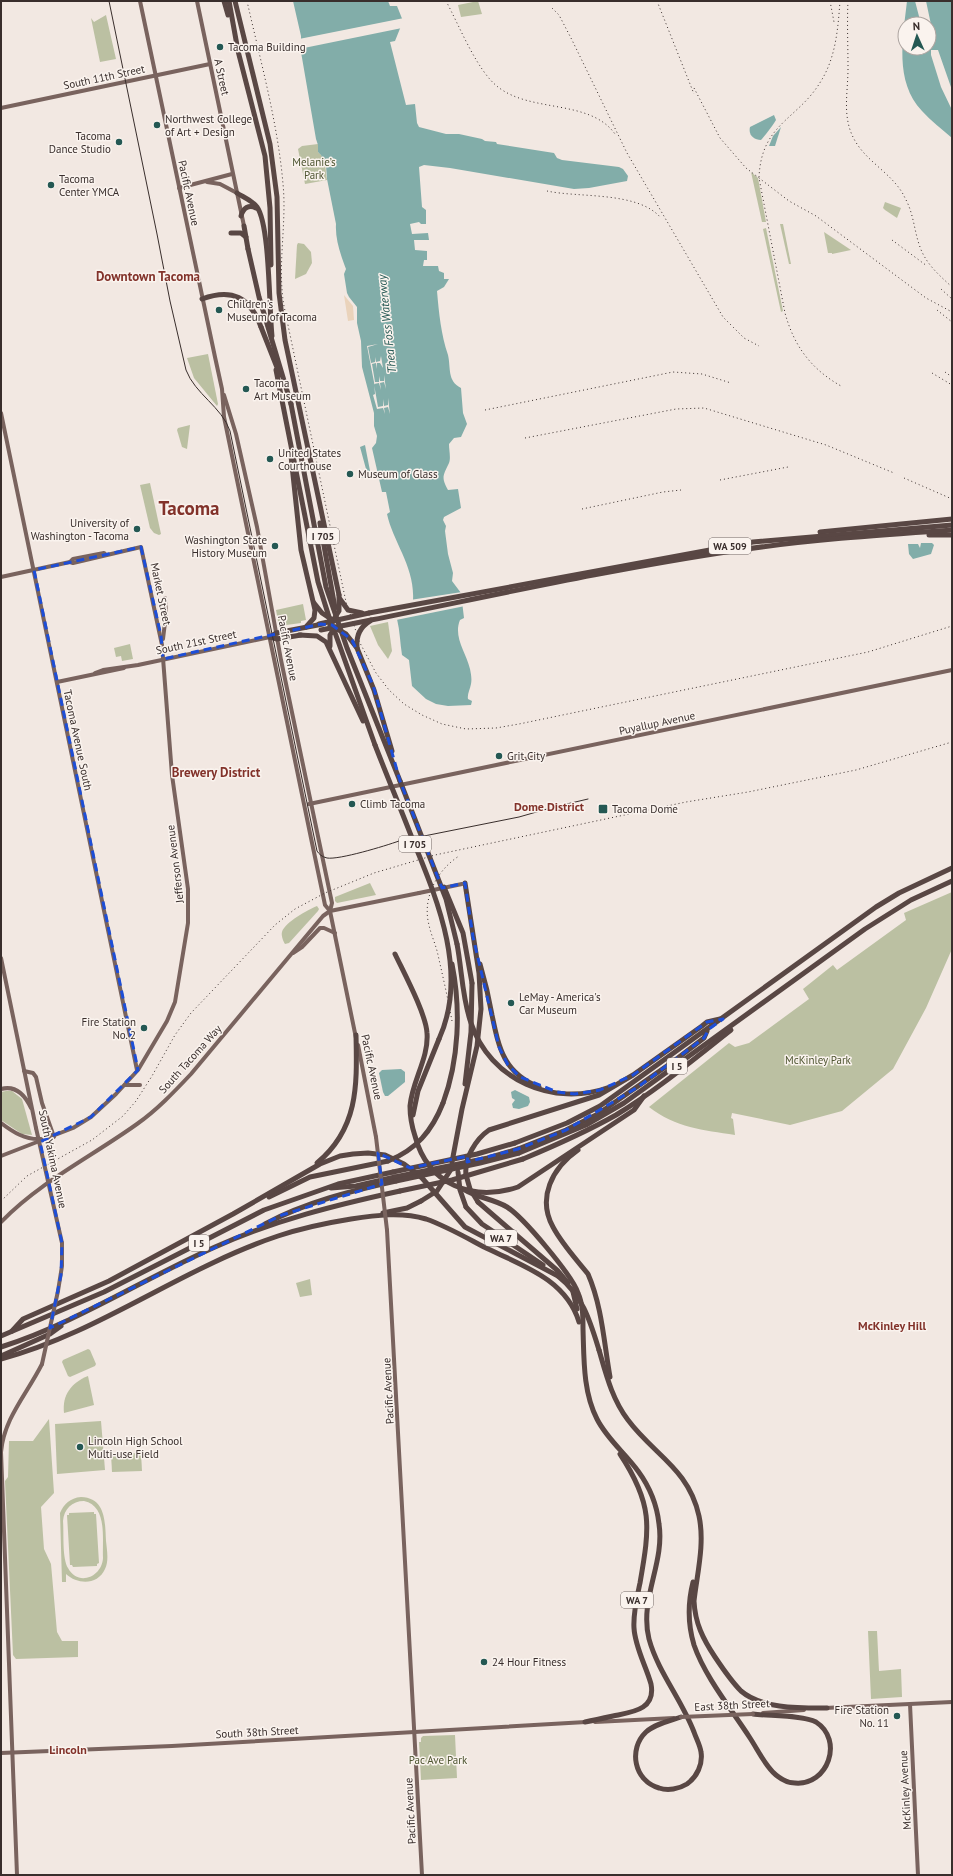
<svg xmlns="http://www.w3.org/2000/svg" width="953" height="1876" viewBox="0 0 953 1876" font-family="'PT Sans',sans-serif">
	<rect width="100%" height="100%" fill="#f2e8e2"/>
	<g fill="#bbc0a2" fill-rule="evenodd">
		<path d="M478 1 482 14 461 17 458 5Z"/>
		<path d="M106 15 116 59 100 62 91 18 94 22Z"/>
		<path d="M318 144V152C327 159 325 170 327 180L305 184 298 149 302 146Z"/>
		<path d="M751 172 758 178 766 222H762Z"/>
		<path d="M885 202 901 208 897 218 885 210 883 208Z"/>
		<path d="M780 224H783L791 264H789Z"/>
		<path d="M766 228 783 311 781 312 763 229Z"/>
		<path d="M824 232 851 250 832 254V253H828Z"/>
		<path d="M298 243 304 244 311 252 312 263 306 274 295 279 297 245Z"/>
		<path d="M208 354 218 404 217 406 194 378 187 358Z"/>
		<path d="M190 425 187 449 182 447 177 430 178 428Z"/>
		<path d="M150 483 161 534 159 535 154 533 150 528 140 485Z"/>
		<path d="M303 604 306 620 301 621V623L279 626 276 610Z"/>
		<path d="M388 622 392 651 388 659 378 645 370 626Z"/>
		<path d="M130 644 133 659 122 661 121 656 116 657 114 648Z"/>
		<path d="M370 883 376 895 337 903 335 901V897Z"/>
		<path d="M952 892V949L926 1008 893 1069 842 1111 790 1125 732 1113 731 1118 733 1119 735 1135C703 1130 676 1128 649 1107L729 1043 735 1047 749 1043 809 999 803 989 833 965 837 970 906 920 904 913Z"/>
		<path d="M317 906 319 909 318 911 289 943 285 944C283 941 281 935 282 932 285 922 308 910 317 906Z"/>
		<path d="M6 1091H12L22 1099 32 1135 22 1134 1 1120V1092Z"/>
		<path d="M310 1279 312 1295 300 1297 296 1283Z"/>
		<path d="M88 1349 90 1350 96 1364 95 1366 70 1377 68 1376 62 1362 63 1360Z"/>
		<path d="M88 1376 94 1405 64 1413C62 1395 71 1383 88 1376Z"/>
		<path d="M49 1419 54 1493 41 1507 44 1549 51 1564 57 1632 62 1641H78V1657L16 1659 13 1655 5 1481 8 1477 9 1441H33Z"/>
		<path d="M101 1421 105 1470 57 1474 55 1424Z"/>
		<path d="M141 1453 142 1471 112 1472 111 1454Z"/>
		<path d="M81 1497C106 1498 105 1522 106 1541 107 1550 109 1561 105 1569 98 1585 78 1585 66 1574V1582H62L60 1513C64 1504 70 1498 81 1497ZM84 1501C108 1506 102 1540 103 1558 102 1577 78 1587 68 1568 62 1558 64 1533 63 1521 64 1509 72 1501 84 1501Z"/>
		<path d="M94 1512V1514H96L99 1563 97 1564V1566L73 1567 72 1565H70L67 1515H69V1513Z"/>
		<path d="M868 1631H877L879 1671 901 1669 902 1697 871 1699Z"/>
		<path d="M455 1735 457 1778 421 1780 419 1742H421V1738L423 1736Z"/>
	</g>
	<path fill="#ead3bb" d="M344 295 353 306 354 320 348 321Z"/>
	<g fill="#82ada9">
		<path d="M293 1H388L390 6H397L403 21 395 41 390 42 406 105 415 104 417 123 419 127 446 134H459L482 139 485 141 496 142 497 144 554 153 557 158 562 160 619 167 623 169 628 176 627 181 589 188 574 189 450 168 424 165 419 167 422 207 426 210V224H421L419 222 410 224 412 234 428 233 429 240H414L415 250 427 251V260H424L423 266H438L439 271 444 273V279H449L444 287 437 291C439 314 441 334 448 355 451 368 447 381 461 388L463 413 467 424 461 437 454 438 449 444C449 450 451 458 449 463 443 476 441 477 448 490L458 489 461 508 444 517 443 520 446 526 445 531 448 554 453 573 452 581 461 593 464 618 460 620C453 637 466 652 470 669 471 674 472 679 471 684 470 690 467 694 468 699L472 701 471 705 448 706 436 704 426 699 412 686 409 660 402 655C400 643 400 631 397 619L413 600C415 567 393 542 387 514L390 512 386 492H382L372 448 376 443 377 436 374 426V413L362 367 361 341 357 323V307L349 297 347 293 344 274 346 269C341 256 335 239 336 224L327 179 326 166 321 155 318 152V145L316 139 301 52V36Z"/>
		<path d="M907 1H915L921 24H905V48H929V38L932 37 933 34 926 1H952V90L938 50H931V55L941 87 952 110V138C942 129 931 121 922 111 894 81 903 38 907 1Z"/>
		<path d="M774 115 776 120C771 128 767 133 761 140 754 140 748 135 750 127Z"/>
		<path d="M781 127 775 146H769L773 136Z"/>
		<path d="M365 445 371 476 361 478 366 469 360 447Z"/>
		<path d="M921 543H932L934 545 931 554 913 559 909 554 908 544H918L920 548Z"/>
		<path d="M401 1069 405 1072V1082L388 1096H385L383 1092 379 1073 382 1070Z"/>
		<path d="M515 1090 529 1097 530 1102 528 1106 519 1109 513 1108 512 1104 515 1100 512 1098 511 1092Z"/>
	</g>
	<g fill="#f2e8e2">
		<path d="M404 18 405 21 402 28 299 49V39Z"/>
		<path d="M378 344 368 347 371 363 375 362V357L376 362 380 361 381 356 383 368 380 363H377V369L376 363 372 364 375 382H379V376L380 381H384V375L386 389 384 382 380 383 381 390 379 383 374 384 378 407 383 406V399L384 406 388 405V398L390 414 388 407 384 408 385 414 383 408 377 409 373 395 375 394 374 382 367 346Z"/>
		<path d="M462 592 465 606 396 620 399 611 406 606 410 600Z"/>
	</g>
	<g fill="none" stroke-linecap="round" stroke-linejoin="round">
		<g stroke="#79635e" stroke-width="4">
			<path d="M140 1 215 357 222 389 224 417 311 838 325 905 330 911"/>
			<path d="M197 1 244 226"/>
			<path d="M1 108 210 64"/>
			<path d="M207 182 220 184 237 193"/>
			<path d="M179 188 232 174"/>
			<path d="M224 395 236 434 257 527 281 660 332 903 330 911 356 1038"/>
			<path d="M1 413 137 1070"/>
			<path d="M70 562 73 559 104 553 106 555"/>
			<path d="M1 577 70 562 73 563 141 547 162 645 172 775 188 889V923L175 1002 167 1021 138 1070 116 1094 91 1117 73 1128 1 1156"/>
			<path d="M163 639 166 614 165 598"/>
			<path d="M95 673 103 670 138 665 270 637"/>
			<path d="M57 682 124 668"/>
			<path d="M309 804 952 670"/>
			<path d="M293 953 302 947 320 928H324L335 933"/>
			<path d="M1 958 36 1128"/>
			<path d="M358 1045 376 1137"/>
			<path d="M24 1071 33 1073 36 1077 42 1103 54 1137"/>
			<path d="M125 1085H140"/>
			<path d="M1 1089C16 1085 25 1095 31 1108"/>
			<path d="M1 1123C13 1132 25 1140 41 1139"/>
			<path d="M1 1222C41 1181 91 1157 137 1124 157 1110 174 1092 191 1074L323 916 330 911 419 893"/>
			<path d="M387 1230 422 1875"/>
			<path d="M58 1291 62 1266V1243"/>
			<path d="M910 1704 918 1875"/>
			<path d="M825 1708 952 1702"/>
			<path d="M763 1713 804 1710"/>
			<path d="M595 1722 674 1718"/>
			<path d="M1 1753 172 1746 586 1722"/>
			<path d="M17 1875 1 1452C4 1418 27 1394 42 1364"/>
		</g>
		<g stroke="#594744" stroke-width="5">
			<path d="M224 1 228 15"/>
			<path d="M229 1 238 51 265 156 270 208 271 265"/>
			<path d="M235 1 270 144 277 197 279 293 285 340 339 595"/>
			<path d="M237 193C243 197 252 200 257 207 270 225 269 309 272 336"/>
			<path d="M241 216C243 208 249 204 256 208"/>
			<path d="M244 226 248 249"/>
			<path d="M231 233H241L246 237"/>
			<path d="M202 299C232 288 250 297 261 327"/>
			<path d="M276 370 318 582 330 620"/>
			<path d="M291 404 326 587 347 648 400 781"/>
			<path d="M291 456 301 550 315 610 314 618 306 627"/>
			<path d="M320 523 335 608"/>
			<path d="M820 532 952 519"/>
			<path d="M929 535H952"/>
			<path d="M369 613 753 542 952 525"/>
			<path d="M371 620C491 596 612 569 733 551 805 540 879 535 952 530"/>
			<path d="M333 627 375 745"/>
			<path d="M299 635 317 636 326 642 363 721"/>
			<path d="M270 637 277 639 301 635"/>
			<path d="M270 637 276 633 323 624"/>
			<path d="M357 648 374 690 392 751"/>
			<path d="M457 944C462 970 462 998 471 1023 490 1080 553 1108 610 1087"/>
			<path d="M395 954C404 973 426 1014 427 1033 429 1058 412 1081 410 1106 410 1117 412 1127 415 1136 428 1185 473 1202 518 1187L634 1110 644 1096"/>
			<path d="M480 964C485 981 489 998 492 1015 499 1049 504 1073 539 1087"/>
			<path d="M465 1084 471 1032 472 983"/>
			<path d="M443 1103C459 1060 461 1009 452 964"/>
			<path d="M413 1115 418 1091 439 1039"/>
			<path d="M515 1143 567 1123 600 1106 876 907 899 893 952 868"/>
			<path d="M518 1149 566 1130 598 1114 674 1061 704 1038 707 1031"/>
			<path d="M578 1150C552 1168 537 1198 553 1227 562 1244 576 1259 588 1274 602 1306 604 1343 610 1377"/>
			<path d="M519 1153 586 1125 624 1103 865 929 911 900 952 881"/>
			<path d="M523 1159C554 1146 586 1132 616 1115 657 1090 694 1059 731 1030"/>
			<path d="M452 1162 462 1109 477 1046 481 1009 479 973 465 883"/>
			<path d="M317 1163C359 1128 357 1084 356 1035"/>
			<path d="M466 1175C464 1158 476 1139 489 1130L599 1095 633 1075 702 1026 707 1022 720 1019"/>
			<path d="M331 1188 356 1186 395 1177"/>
			<path d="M465 1190C478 1198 494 1199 507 1207 523 1217 572 1275 578 1293 583 1304 583 1317 583 1329 584 1359 583 1392 597 1419 607 1439 625 1453 638 1471 649 1486 657 1505 659 1524 665 1563 639 1599 649 1639 658 1672 682 1700 694 1732 696 1738 700 1745 701 1752 703 1764 697 1777 687 1784 679 1789 668 1791 659 1788 634 1781 628 1749 646 1732 655 1724 669 1721 681 1717"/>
			<path d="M269 1197 310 1177 388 1161"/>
			<path d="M478 1202 558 1271 568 1283"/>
			<path d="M466 1207 482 1224 543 1265"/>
			<path d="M383 1213 407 1208 421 1201"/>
			<path d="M265 1224C306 1202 351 1191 396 1181"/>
			<path d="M573 1292 577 1309"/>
			<path d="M12 1331 23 1319 109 1281 233 1214 320 1164 340 1156 353 1154 368 1153 385 1155 404 1164 422 1178 465 1227 558 1276"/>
			<path d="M1 1336 104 1292 264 1210 338 1184 393 1172"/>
			<path d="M1 1347C76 1323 143 1279 215 1247 275 1220 336 1205 400 1191"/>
			<path d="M599 1350C606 1374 612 1399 628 1420 654 1455 689 1469 699 1516 705 1544 697 1574 694 1601 695 1623 703 1639 715 1657 723 1669 731 1681 741 1691 762 1709 800 1708 827 1708"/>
			<path d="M1 1356 50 1334 61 1326"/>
			<path d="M1 1359C99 1333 182 1268 278 1236 302 1228 326 1223 351 1219 376 1215 402 1212 426 1219 446 1226 465 1237 484 1247 521 1265 566 1279 579 1322"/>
			<path d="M693 1582C688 1602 688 1625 694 1645 705 1677 732 1710 750 1738 758 1750 765 1766 776 1775 782 1780 788 1783 795 1783 828 1786 844 1740 816 1722 803 1715 769 1716 753 1714"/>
			<path d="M585 1722C595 1720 604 1718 613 1716 632 1712 656 1710 651 1684 646 1666 635 1647 634 1628 633 1613 637 1597 640 1583 650 1526 653 1504 620 1454"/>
		</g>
		<path stroke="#392e2c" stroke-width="1" d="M109 1 157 234 170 301 186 370C195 394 222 407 230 431L317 851C319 854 322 857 327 858 339 860 385 846 399 841L519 817 554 807 588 799"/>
		<g stroke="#392e2c" stroke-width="1" stroke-dasharray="1 3" stroke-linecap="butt">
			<path d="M247 1C260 59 278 124 283 184 287 224 277 265 284 306L346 602 360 643 376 673 389 690 404 704 422 715 442 724 466 729 496 728 519 724 868 652 952 626"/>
			<path d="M446 1C459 25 477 71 498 87 531 113 590 99 615 134"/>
			<path d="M657 1 694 94"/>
			<path d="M830 1 834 22"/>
			<path d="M840 1C838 28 836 57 821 81 798 120 761 123 759 178L785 313C794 346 811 369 841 386"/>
			<path d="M848 1C847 23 848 46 848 68 848 95 841 120 857 144 870 164 895 176 905 198 914 214 914 231 920 247 926 264 939 275 952 287"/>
			<path d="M552 8 559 15 572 40 627 153 723 317 744 338 759 346"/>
			<path d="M694 88 720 138 746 168 789 201 816 216 926 298 952 312"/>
			<path d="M547 191C579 198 638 191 661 218"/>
			<path d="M892 240 927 266"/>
			<path d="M941 289 952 299"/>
			<path d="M937 310 952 322"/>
			<path d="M945 372 952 377"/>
			<path d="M932 373 952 385"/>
			<path d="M485 410 673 372 702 374 731 383"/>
			<path d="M525 438 676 409 704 408 826 445 894 473"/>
			<path d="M904 478 952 499"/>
			<path d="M720 480 788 467"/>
			<path d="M582 509 663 492 681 490"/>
			<path d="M452 1021C448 999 443 977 438 955 436 945 431 935 429 925 422 899 436 871 459 856"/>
			<path d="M1 1201 27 1176 92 1140 123 1116 136 1101 152 1076 175 1035 191 1013 275 925 295 909 325 893 374 873 435 855 686 802 748 792 856 770 952 742"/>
		</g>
		<g stroke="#79635e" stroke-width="4">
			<path d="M419 893 462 884"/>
			<path d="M36 1128 62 1243"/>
			<path d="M376 1137 387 1230"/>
			<path d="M42 1364 58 1291"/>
			<path d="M681 1717 753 1714"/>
		</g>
		<g stroke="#594744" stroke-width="5">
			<path d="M248 249 259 297 291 404"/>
			<path d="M261 327 280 375"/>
			<path d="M339 595V611L330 625 346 634 357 648"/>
			<path d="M340 599 348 610 362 613"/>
			<path d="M314 603 322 613 334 621"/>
			<path d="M319 624 369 613"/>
			<path d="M321 630 371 620"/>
			<path d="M330 646V635L335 627"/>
			<path d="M357 647C356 635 360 627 370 621"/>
			<path d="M375 745C387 776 400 807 412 838 437 899 469 973 439 1039"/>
			<path d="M400 781 446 899 457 944"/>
			<path d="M444 887 463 933 472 983"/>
			<path d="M388 1161C416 1150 432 1131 443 1103"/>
			<path d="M393 1172 477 1154 515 1143"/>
			<path d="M458 1172 460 1190 466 1207"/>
			<path d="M466 1175 470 1189 478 1202"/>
			<path d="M395 1177 488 1158 518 1149"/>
			<path d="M396 1181 480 1163 519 1153"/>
			<path d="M400 1191 452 1180 523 1159"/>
			<path d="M421 1201 437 1191 450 1171"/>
			<path d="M558 1276C583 1296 590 1321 599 1350"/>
		</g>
	</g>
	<path fill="none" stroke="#1d4ed8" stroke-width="3" stroke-dasharray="8 5" stroke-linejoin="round" d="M141 547 161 636 163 659 321 624 332 625 352 640 373 685 400 781 442 888 465 883 473 937 499 1047 508 1065 520 1077 557 1092 575 1094 600 1090 633 1075 707 1022 723 1019 709 1029 704 1038 638 1087 566 1130 518 1149 467 1162 468 1156 410 1168 378 1153 382 1184 282 1215 50 1328 61 1275 62 1243 40 1142 91 1117 138 1070 34 570Z"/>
	<g fill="#245853" stroke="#faf3ee" stroke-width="1.5">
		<circle cx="220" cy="47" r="4"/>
		<circle cx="157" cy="125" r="4"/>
		<circle cx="119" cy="142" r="4"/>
		<circle cx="51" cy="185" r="4"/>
		<circle cx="219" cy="310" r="4"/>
		<circle cx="246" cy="389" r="4"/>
		<circle cx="270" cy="459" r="4"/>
		<circle cx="350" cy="474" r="4"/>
		<circle cx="137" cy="529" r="4"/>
		<circle cx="275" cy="546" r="4"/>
		<circle cx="499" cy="756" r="4"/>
		<circle cx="352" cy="804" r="4"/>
		<rect x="598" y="804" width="10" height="10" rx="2"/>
		<circle cx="511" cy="1003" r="4"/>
		<circle cx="144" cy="1028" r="4"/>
		<circle cx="80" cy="1447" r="4"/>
		<circle cx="484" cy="1662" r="4"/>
		<circle cx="897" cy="1716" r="4"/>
	</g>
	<g text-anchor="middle" stroke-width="3" stroke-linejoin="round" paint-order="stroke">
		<g fill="#faf3ee" stroke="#736966" stroke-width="1">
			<rect x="307" y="528" width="32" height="16" rx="3"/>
			<rect x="709" y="538" width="42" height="16" rx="3"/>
			<rect x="399" y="836" width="32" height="16" rx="3"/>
			<rect x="667" y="1058" width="20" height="16" rx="3"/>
			<rect x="485" y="1230" width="32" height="16" rx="3"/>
			<rect x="189" y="1235" width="20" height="16" rx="3"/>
			<rect x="621" y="1592" width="32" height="16" rx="3"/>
		</g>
		<g font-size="10" font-weight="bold" fill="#392e2c">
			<text x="323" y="540">I 705</text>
			<text x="730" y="550">WA 509</text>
			<text x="415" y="848">I 705</text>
			<text x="677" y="1070">I 5</text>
			<text x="501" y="1242">WA 7</text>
			<text x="199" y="1247">I 5</text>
			<text x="637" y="1604">WA 7</text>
		</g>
		<g font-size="11" fill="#392e2c" stroke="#faf3ee" text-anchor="start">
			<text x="228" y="51">Tacoma Building</text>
			<text x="165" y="123">Northwest College<tspan x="165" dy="13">of Art + Design</tspan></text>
			<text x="111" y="140" text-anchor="end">Tacoma<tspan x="111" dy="13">Dance Studio</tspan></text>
			<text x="59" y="183">Tacoma<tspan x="59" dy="13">Center YMCA</tspan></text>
			<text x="227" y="308">Children's<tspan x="227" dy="13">Museum of Tacoma</tspan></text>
			<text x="254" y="387">Tacoma<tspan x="254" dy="13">Art Museum</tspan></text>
			<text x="278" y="457">United States<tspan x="278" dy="13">Courthouse</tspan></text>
			<text x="358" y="478">Museum of Glass</text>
			<text x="129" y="527" text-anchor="end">University of<tspan x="129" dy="13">Washington - Tacoma</tspan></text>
			<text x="267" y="544" text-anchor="end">Washington State<tspan x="267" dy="13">History Museum</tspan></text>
			<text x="507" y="760">Grit City</text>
			<text x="360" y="808">Climb Tacoma</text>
			<text x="612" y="813">Tacoma Dome</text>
			<text x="519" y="1001">LeMay - America's<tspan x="519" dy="13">Car Museum</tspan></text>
			<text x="136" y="1026" text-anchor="end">Fire Station<tspan x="136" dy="13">No. 2</tspan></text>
			<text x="88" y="1445">Lincoln High School<tspan x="88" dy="13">Multi-use Field</tspan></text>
			<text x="492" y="1666">24 Hour Fitness</text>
			<text x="889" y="1714" text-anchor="end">Fire Station<tspan x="889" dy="13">No. 11</tspan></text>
		</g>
		<g font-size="11" fill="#392e2c" stroke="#faf3ee">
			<text transform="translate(104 77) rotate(-12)" y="4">South 11th Street</text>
			<text transform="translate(222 77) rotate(78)" y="4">A Street</text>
			<text transform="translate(189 193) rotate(78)" y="4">Pacific Avenue</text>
			<text transform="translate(161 594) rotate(78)" y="4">Market Street</text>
			<text transform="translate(196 642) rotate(-12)" y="4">South 21st Street</text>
			<text transform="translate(288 648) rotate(79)" y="4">Pacific Avenue</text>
			<text transform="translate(657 723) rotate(-12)" y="4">Puyallup Avenue</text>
			<text transform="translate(78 740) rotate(78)" y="4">Tacoma Avenue South</text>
			<text transform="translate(175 864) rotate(-97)" y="4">Jefferson Avenue</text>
			<text transform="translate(190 1059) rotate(-48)" y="4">South Tacoma Way</text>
			<text transform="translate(372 1067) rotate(78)" y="4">Pacific Avenue</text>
			<text transform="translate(53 1159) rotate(78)" y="4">South Yakima Avenue</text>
			<text transform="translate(388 1391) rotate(-93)" y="4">Pacific Avenue</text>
			<text transform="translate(732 1705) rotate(-3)" y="4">East 38th Street</text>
			<text transform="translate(257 1732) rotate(-3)" y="4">South 38th Street</text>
			<text transform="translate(905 1790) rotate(-93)" y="4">McKinley Avenue</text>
			<text transform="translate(410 1811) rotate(-93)" y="4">Pacific Avenue</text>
		</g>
		<g font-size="11" fill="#4e5531" stroke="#faf3ee">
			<text x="314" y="166">Melanie’s<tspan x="314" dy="13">Park</tspan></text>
			<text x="818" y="1064">McKinley Park</text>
			<text x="438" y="1764">Pac Ave Park</text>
		</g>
		<g font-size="12" font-style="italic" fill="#245853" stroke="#faf3ee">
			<text transform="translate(387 324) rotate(-96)" y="4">Thea Foss Waterway</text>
		</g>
		<g font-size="12" font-weight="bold" fill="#82322a" stroke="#faf3ee">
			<text x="549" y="811">Dome District</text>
			<text x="892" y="1330">McKinley Hill</text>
			<text x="68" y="1754">Lincoln</text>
		</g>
		<g font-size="13" font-weight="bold" fill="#82322a" stroke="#faf3ee">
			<text x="148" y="281">Downtown Tacoma</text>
			<text x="216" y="777">Brewery District</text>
		</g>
		<g font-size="19" font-weight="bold" fill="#82322a" stroke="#faf3ee">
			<text x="189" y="515">Tacoma</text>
		</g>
	</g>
	<rect width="953" height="1876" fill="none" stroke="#392e2c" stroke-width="4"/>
	<g transform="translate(917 36) rotate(357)"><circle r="19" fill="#faf3ee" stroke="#ada4a0"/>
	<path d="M0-3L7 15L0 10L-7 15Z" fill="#245853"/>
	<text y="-6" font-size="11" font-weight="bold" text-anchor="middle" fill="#392e2c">N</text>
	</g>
</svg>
